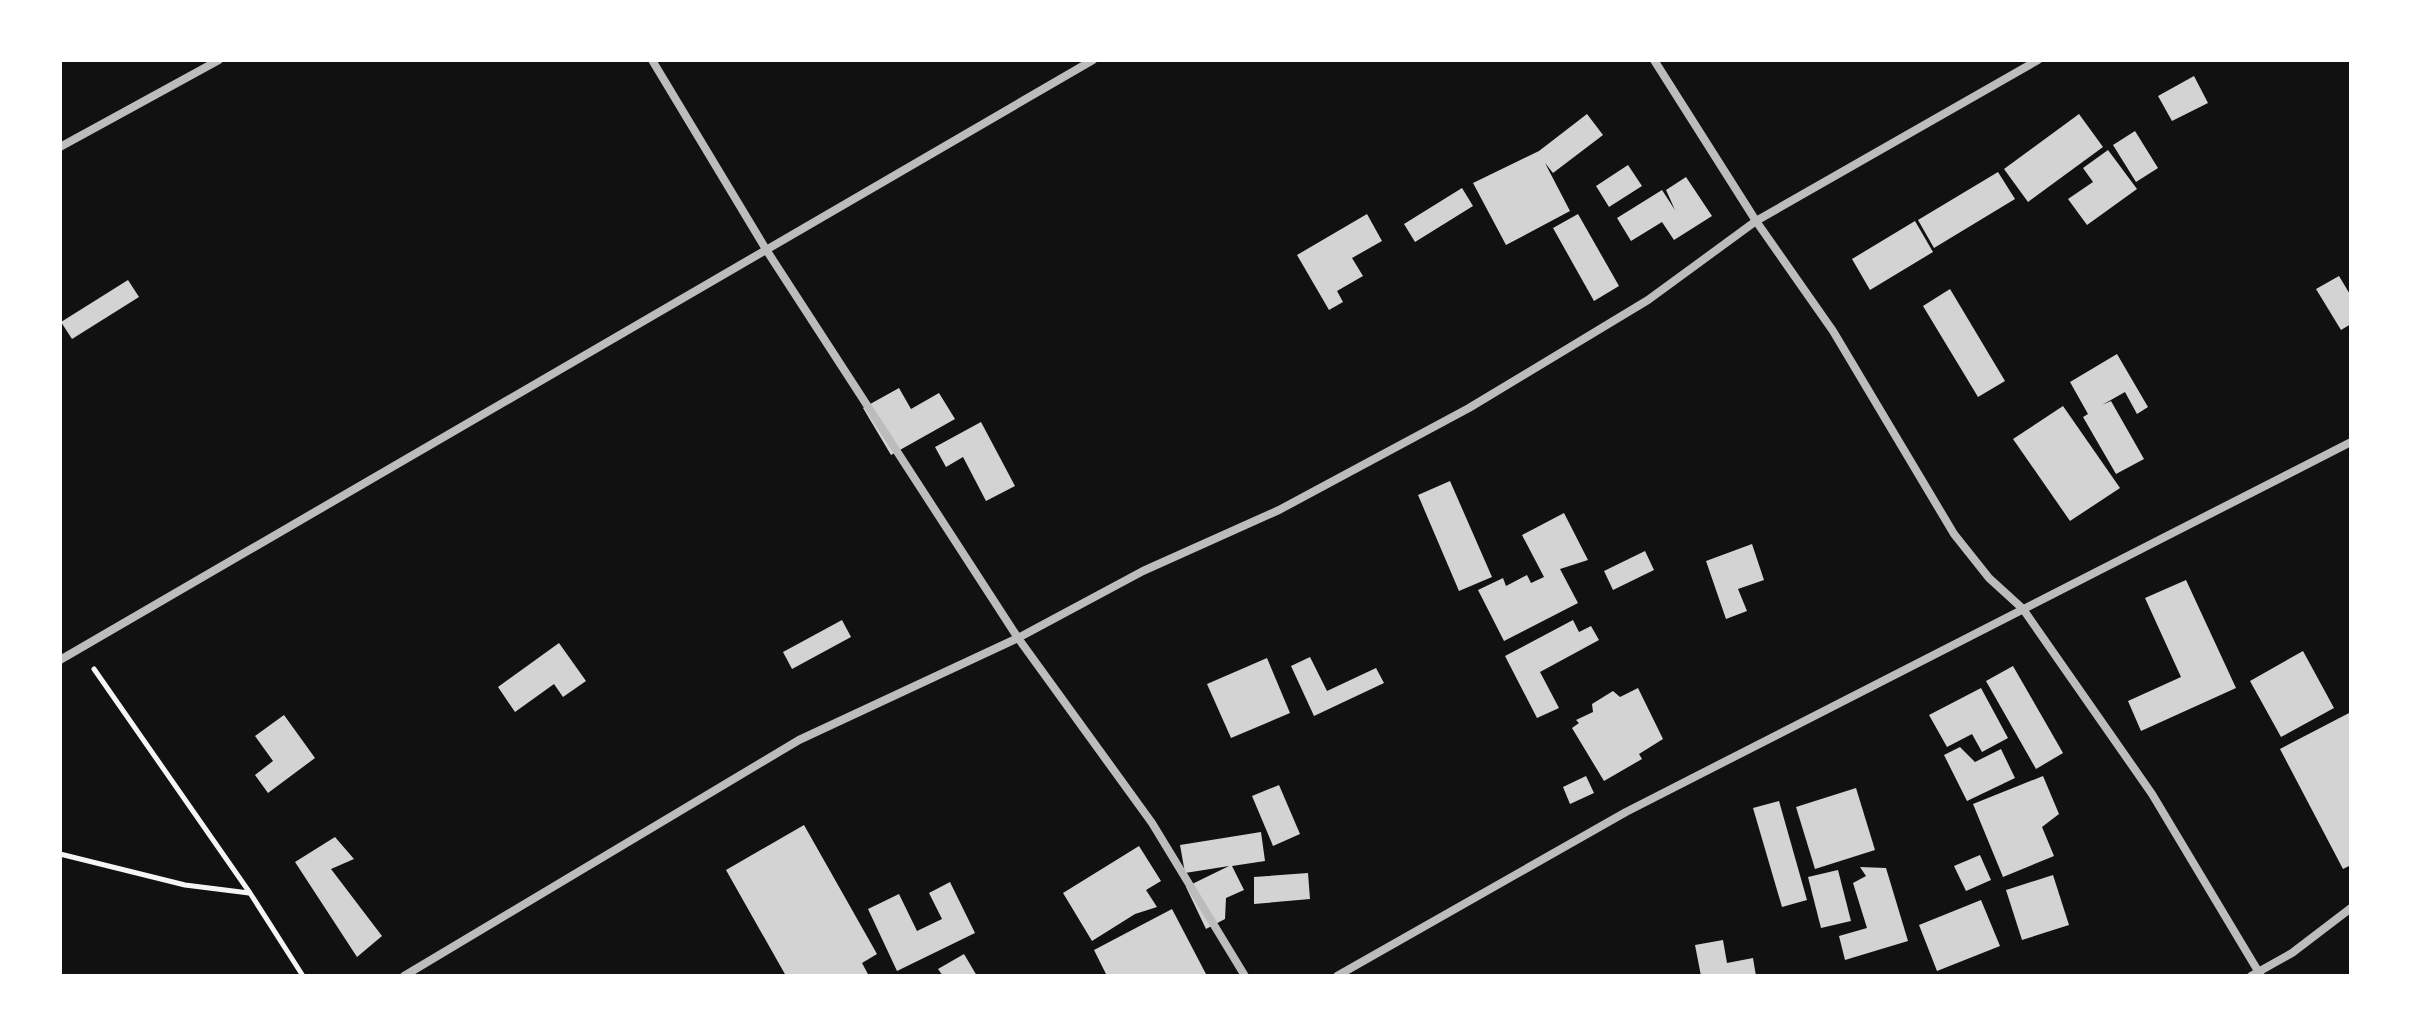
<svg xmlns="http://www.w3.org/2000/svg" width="2411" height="1036" viewBox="0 0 2411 1036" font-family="'Space Grotesk',sans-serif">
	<rect width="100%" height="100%" fill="#111"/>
	<g fill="#d3d3d3">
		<path d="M2194 76 2208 103 2172 121 2158 96Z"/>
		<path d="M1587 114 1603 135 1553 173 1545 163 1570 211 1506 245 1473 183 1539 151Z"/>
		<path d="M2079 114 2103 147 2028 202 2004 169Z"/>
		<path d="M2135 131 2158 168 2136 182 2113 145Z"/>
		<path d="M2108 150 2137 189 2087 225 2068 199 2093 182 2083 168Z"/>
		<path d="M1628 165 1642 186 1609 207 1596 186Z"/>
		<path d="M1998 172 2015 199 1934 248 1918 220Z"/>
		<path d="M1686 177 1712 216 1674 240 1662 222 1631 241 1617 218 1662 190 1675 210 1666 190Z"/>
		<path d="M1462 188 1473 206 1415 242 1404 224Z"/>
		<path d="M1367 214 1382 241 1352 258 1363 276 1337 291 1343 302 1329 310 1297 255Z"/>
		<path d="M1578 214 1619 286 1594 301 1553 228Z"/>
		<path d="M1915 221 1933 252 1870 290 1852 259Z"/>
		<path d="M2339 276 2351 296V324L2341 330 2316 289Z"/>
		<path d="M128 280 139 297 72 339 61 322Z"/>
		<path d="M1950 289 2005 381 1978 397 1923 306Z"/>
		<path d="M2117 354 2148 407 2137 414 2125 392 2102 405 2111 401 2144 459 2116 474 2083 417 2088 414 2070 382Z"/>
		<path d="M899 388 911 409 939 393 955 419 891 455 863 408Z"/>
		<path d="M2063 406 2120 488 2070 521 2013 439Z"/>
		<path d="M981 422 1015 486 986 501 963 457 946 467 935 447Z"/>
		<path d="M1450 481 1492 577 1459 591 1418 495Z"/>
		<path d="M1564 513 1588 560 1560 569 1578 603 1504 641 1478 590 1503 578 1506 586 1527 575 1531 583 1544 577 1522 535Z"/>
		<path d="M1752 544 1764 580 1738 589 1747 611 1726 619 1706 561Z"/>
		<path d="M1645 551 1654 570 1613 590 1604 571Z"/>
		<path d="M2186 580 2236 688 2141 731 2128 701 2181 677 2145 598Z"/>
		<path d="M842 620 851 637 792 669 783 652Z"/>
		<path d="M1573 620 1579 632 1591 626 1599 640 1540 672 1559 708 1537 718 1505 656Z"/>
		<path d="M559 643 586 681 563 697 554 684 515 712 498 687Z"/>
		<path d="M2303 651 2334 708 2281 737 2250 681Z"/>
		<path d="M1310 657 1327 691 1376 668 1384 683 1314 716 1291 666Z"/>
		<path d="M1267 658 1290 713 1231 738 1207 684Z"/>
		<path d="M2013 666 2063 753 2036 769 1986 681Z"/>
		<path d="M1638 688 1663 739 1639 754 1642 759 1604 781 1572 728 1579 723 1576 720 1593 712 1592 704 1613 691 1620 697Z"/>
		<path d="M1981 688 2008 738 1982 752 1972 734 1947 747 1929 715Z"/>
		<path d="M2351 712V865L2343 869 2280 749Z"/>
		<path d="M284 715 315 758 268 793 255 775 273 761 255 736Z"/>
		<path d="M1960 747 1975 762 2001 749 2015 778 1967 801 1944 755Z"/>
		<path d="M1586 776 1594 793 1570 804 1563 787Z"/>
		<path d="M2043 776 2059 814 2042 827 2054 856 2003 877 1973 804Z"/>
		<path d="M1279 785 1300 834 1273 846 1252 796Z"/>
		<path d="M1856 788 1875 850 1815 869 1796 807Z"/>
		<path d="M1779 801 1807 900 1782 907 1753 808Z"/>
		<path d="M804 825 877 954 862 963 869 976H786L726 870Z"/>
		<path d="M1261 832 1265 861 1232 866 1244 890 1226 898 1225 919 1206 929 1186 887 1229 866 1185 873 1180 845Z"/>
		<path d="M335 837 354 859 331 869 382 936 357 957 295 862Z"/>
		<path d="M1139 846 1161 881 1146 890 1157 907 1135 914 1092 941 1063 893Z"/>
		<path d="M1980 855 1991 880 1966 891 1954 866Z"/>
		<path d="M1860 867 1886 868 1908 941 1845 960 1839 936 1867 928 1853 883 1866 876Z"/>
		<path d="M1838 870 1851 921 1821 928 1808 877Z"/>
		<path d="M1308 873 1310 899 1254 904V877Z"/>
		<path d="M2053 875 2069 925 2022 940 2006 890Z"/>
		<path d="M950 882 975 933 897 971 868 909 899 894 917 931 942 919 929 893Z"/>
		<path d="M1981 900 2000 946 1937 971 1919 925Z"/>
		<path d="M1172 909 1207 976H1107L1094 950Z"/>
		<path d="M1723 940 1727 963 1753 958 1756 976H1701L1695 945Z"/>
		<path d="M964 954 977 976H943L938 969Z"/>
	</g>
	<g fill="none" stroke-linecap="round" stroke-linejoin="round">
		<g stroke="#f5f5f5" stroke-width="5">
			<path d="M94 669 250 893 303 976"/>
			<path d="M60 854 185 885 249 893"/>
		</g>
		<g stroke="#bcbcbc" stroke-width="8">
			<path d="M652 60 767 251 1018 638 1152 823 1245 976"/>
			<path d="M1654 60 1756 221 1833 331 1954 534 1989 578 2023 609 2152 794 2261 976"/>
			<path d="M60 147 219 60"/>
			<path d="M60 660 1093 60"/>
			<path d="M404 976 799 740 1018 638 1143 571 1279 510 1469 408 1648 300 1756 221 2038 60"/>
			<path d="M1337 976 1626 812 2351 442"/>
			<path d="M2251 976 2292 953 2351 908"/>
		</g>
	</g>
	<rect width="2411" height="1036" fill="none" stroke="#ffffff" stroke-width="124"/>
</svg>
